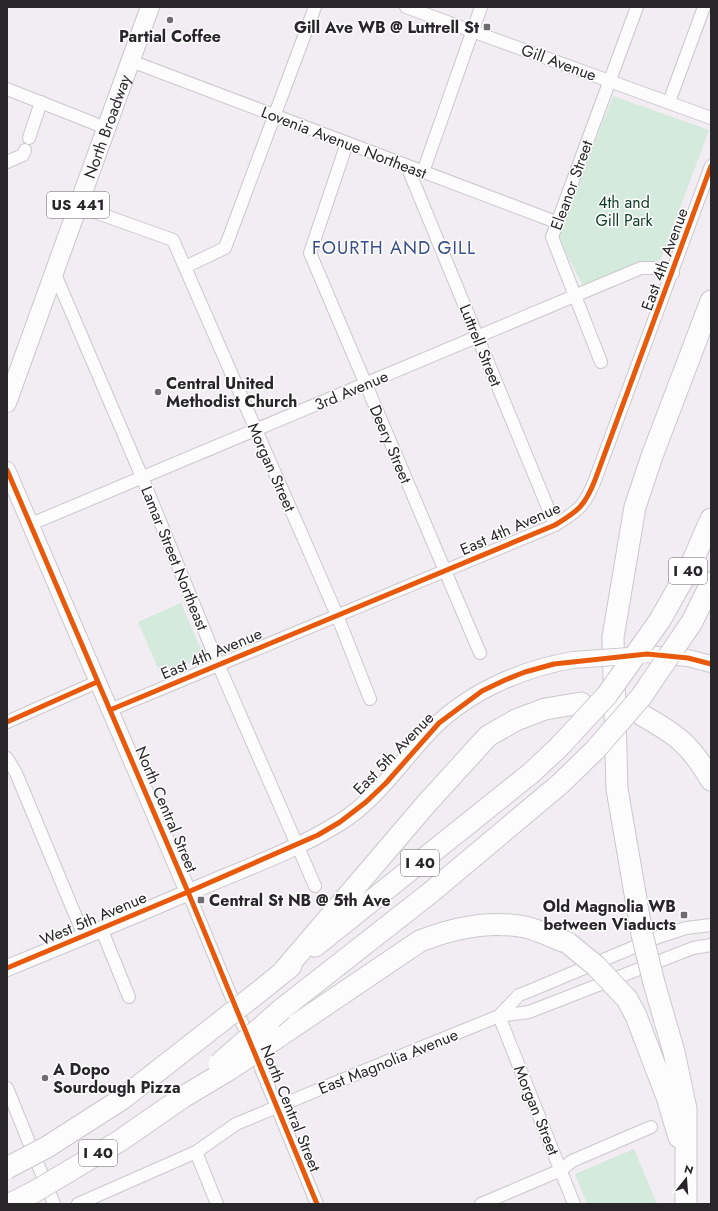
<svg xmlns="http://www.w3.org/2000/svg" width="718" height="1211" viewBox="0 0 718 1211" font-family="Jost,sans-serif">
	<rect width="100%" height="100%" fill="#f1edf2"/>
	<g fill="#d4eadc">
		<path d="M613 96 709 130 661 259 583 286 558 237Z"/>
		<path d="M181 603 204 657 161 675 138 622Z"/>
		<path d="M634 1149 657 1204H587L575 1174Z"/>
	</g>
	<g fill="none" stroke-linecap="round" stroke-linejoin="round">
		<defs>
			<g id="street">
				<path d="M406 7 711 118"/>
				<path d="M131 61 556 222"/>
				<path d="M7 89 106 128"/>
				<path d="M669 102 704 7"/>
				<path d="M29 138 41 102"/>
				<path d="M347 143 310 253 480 653"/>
				<path d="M7 162 23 155 25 150"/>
				<path d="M407 166 555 525"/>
				<path d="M423 172 481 7"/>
				<path d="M78 206 173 240 337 615 370 699"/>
				<path d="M185 267 225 248 315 7"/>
				<path d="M55 274 142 477 218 664 315 886"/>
				<path d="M601 362 552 237 637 7"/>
				<path d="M31 524 641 268H654L673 273"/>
				<path d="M110 710 555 525C578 511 585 506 595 480L711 166"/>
				<path d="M7 722 97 682"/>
				<path d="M7 758 16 773 84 936"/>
				<path d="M188 892 317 1204"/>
				<path d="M101 928 129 997"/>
				<path d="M499 1016 519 995 527 992 658 937 686 928 711 925"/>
				<path d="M499 1016 574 1204"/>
				<path d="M7 1088 54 1204"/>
				<path d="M196 1152 217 1204"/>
				<path d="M78 1204 196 1152 236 1124 361 1072 499 1016 529 1012 693 948 711 945"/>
				<path d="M481 1204 561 1170 572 1161 651 1127"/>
			</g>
			<g id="secondary">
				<path d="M7 470 188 892"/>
				<path d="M647 654 688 658 711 664"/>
				<path d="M7 968C76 940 145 911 213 882 256 864 299 848 339 823 377 800 400 762 431 730 468 692 521 669 573 660"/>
			</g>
			<g id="primary">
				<path id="s1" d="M7 403 150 7"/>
			</g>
			<g id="highway">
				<path d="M660 620 691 565 711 519"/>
				<path d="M692 622 711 583"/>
				<path d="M642 715C677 735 690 744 711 780"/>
				<path d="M642 934 617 789 613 637 635 507 652 456 711 301"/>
				<path d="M315 946 530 774 558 748"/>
				<path d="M281 974 427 803 488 736 516 720 545 709 581 703"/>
				<path d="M654 983 674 1052 686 1109V1204"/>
				<path d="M256 994 291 966"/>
				<path d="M627 999 636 1016 667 1097 679 1137"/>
				<path d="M282 1009 430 893 560 784"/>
				<path d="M278 1037 420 941C453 928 489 920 525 927 539 930 554 938 568 943"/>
			</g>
		</defs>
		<use href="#street" stroke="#cac8cc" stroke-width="14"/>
		<use href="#secondary" stroke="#cac8cc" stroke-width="18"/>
		<use href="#primary" stroke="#cac8cc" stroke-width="20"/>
		<use href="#highway" stroke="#cac8cc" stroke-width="23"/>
		<use href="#street" stroke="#fdfcfd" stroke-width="12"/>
		<use href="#secondary" stroke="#fdfcfd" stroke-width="16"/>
		<use href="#primary" stroke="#fdfcfd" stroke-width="18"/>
		<use href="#highway" stroke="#fdfcfd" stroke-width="21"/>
		<defs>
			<path id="secondary-bridge" d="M573 660 643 655"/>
			<g id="highway-bridge">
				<path d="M558 748 607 695 660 620"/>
				<path d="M560 784 595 750 641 697 692 622"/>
				<path d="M642 934 654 983"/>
				<path d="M568 943 596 966 627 999"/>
				<path d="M219 1064 282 1009"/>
				<path d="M7 1168 47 1147 122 1099 256 994"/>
				<path d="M10 1204 34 1192 121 1140 183 1097 230 1069 278 1037"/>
			</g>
		</defs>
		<use href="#secondary-bridge" stroke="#cac8cc" stroke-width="18" stroke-linecap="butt"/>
		<use href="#highway-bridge" stroke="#cac8cc" stroke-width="23" stroke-linecap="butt"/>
		<use href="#secondary-bridge" stroke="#fdfcfd" stroke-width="16"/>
		<use href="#highway-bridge" stroke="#fdfcfd" stroke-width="21"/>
		<defs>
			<g id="cycleway">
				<path d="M7 470 188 892 317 1204"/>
				<path d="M110 710 555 525C578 511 585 506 595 480L711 166"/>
				<path d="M7 722 97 682"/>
				<path d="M7 968 188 892 318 835 340 822 366 802 386 783 439 723 482 691 505 680 525 672 554 664 647 654 688 658 711 664"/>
			</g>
		</defs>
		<use href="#cycleway" stroke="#fff" stroke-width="8"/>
		<use href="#cycleway" stroke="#e8590c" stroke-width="5"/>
	</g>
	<g fill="#6f6c70" stroke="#fff" stroke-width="1.5">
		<circle cx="170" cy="20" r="4"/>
		<rect x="483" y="23" width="8" height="8" rx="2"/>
		<circle cx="158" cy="392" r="4"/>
		<rect x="197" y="896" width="8" height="8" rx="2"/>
		<rect x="680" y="911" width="8" height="8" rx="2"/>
		<circle cx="45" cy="1078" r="4"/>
	</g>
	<g text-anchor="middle" stroke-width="3" stroke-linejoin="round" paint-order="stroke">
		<g fill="#fff" stroke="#69676a" stroke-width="1">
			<rect x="47" y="192" width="62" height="26" rx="3"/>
			<rect x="669" y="558" width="38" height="26" rx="3"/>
			<rect x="401" y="850" width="38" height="26" rx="3"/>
			<rect x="79" y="1140" width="38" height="26" rx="3"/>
		</g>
		<g font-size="15" font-weight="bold" fill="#29262a">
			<text x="78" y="210">US 441</text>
			<text x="688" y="576">I 40</text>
			<text x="420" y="868">I 40</text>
			<text x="98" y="1158">I 40</text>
		</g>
		<g font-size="16" font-weight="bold" fill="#29262a" stroke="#fff" text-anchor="start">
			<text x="479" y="33" text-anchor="end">Gill Ave WB @ Luttrell St</text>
			<text x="170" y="42" text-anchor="middle">Partial Coffee</text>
			<text x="166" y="389">Central United<tspan x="166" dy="18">Methodist Church</tspan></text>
			<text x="209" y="906">Central St NB @ 5th Ave</text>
			<text x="676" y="912" text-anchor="end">Old Magnolia WB<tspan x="676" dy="18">between Viaducts</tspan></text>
			<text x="53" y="1075">A Dopo<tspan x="53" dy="18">Sourdough Pizza</tspan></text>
		</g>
		<g font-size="16" fill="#29262a" stroke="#fff">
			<text transform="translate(559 62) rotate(20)" y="6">Gill Avenue</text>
			<text dy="6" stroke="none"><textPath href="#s1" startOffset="294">North Broadway</textPath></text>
			<text transform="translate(344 142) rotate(21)" y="6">Lovenia Avenue Northeast</text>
			<text transform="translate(571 185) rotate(-70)" y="6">Eleanor Street</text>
			<text transform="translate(664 259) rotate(-70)" y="6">East 4th Avenue</text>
			<text transform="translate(481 345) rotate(68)" y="6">Luttrell Street</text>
			<text transform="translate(351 390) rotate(-23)" y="6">3rd Avenue</text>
			<text transform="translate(391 444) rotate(67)" y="6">Deery Street</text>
			<text transform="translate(272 467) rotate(66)" y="6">Morgan Street</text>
			<text transform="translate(510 528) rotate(-24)" y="6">East 4th Avenue</text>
			<text transform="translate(175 558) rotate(68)" y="6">Lamar Street Northeast</text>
			<text transform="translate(211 653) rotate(-23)" y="6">East 4th Avenue</text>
			<text transform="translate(393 753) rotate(-46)" y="6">East 5th Avenue</text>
			<text transform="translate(167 809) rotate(67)" y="6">North Central Street</text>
			<text transform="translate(93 918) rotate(-23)" y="6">West 5th Avenue</text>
			<text transform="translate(388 1061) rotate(-22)" y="6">East Magnolia Avenue</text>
			<text transform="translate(291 1108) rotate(68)" y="6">North Central Street</text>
			<text transform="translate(537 1110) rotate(68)" y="6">Morgan Street</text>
		</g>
		<g font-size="16" fill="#093a20" stroke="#fff">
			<text x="624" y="208">4th and<tspan x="624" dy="18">Gill Park</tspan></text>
		</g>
		<g font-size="18" letter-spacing="1" fill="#384e89" stroke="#fff">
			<text x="394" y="254">FOURTH AND GILL</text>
		</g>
	</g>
	<rect width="718" height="1211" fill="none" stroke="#29262a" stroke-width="16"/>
	<g transform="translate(686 1179) rotate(17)" stroke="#ffffff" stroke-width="3" paint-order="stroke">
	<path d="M0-3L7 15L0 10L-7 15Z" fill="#29262a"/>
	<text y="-6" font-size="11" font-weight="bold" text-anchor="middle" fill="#29262a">N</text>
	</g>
</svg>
